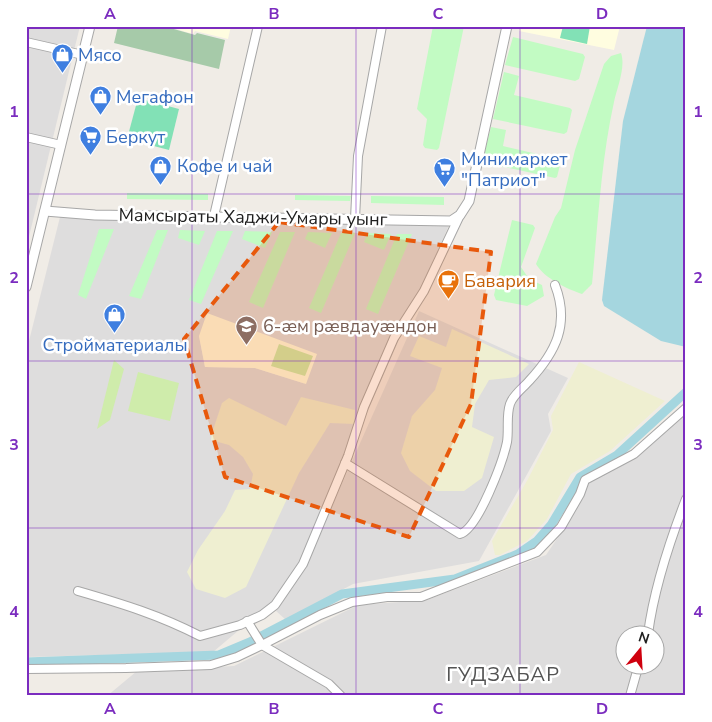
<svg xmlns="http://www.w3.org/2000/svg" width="712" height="722" viewBox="0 0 712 722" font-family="'Nunito Sans',sans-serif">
	<rect width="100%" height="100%" fill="#f0ece6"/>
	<g fill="#dedddd" fill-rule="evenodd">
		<path d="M26 26H80L26 249Z"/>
		<path d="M60 217 449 225 367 413 296 569 276 599 213 652 26 657V353ZM199 336 306 384 255 368 205 367Z"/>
		<path d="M419 311 568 378 548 414 551 431 479 561 353 584 286 620 276 611 307 562Z"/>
		<path d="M686 410V696H107L137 671 234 666 358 605 427 600 546 555 569 521 589 483 636 456ZM624 634H654V664H624Z"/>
	</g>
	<g fill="#fffde0">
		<path d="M166 26H231L228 39 195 31 193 34Z"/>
		<path d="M520 26H620L614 50 519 31Z"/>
		<path d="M207 313 317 354 306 384 255 368 205 367 199 336Z"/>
	</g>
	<g fill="#efefd1">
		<path d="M452 329 529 364 516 377 489 380 475 404 472 427 494 437 482 478 464 491H436L410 471 401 453 412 416 435 390 442 368 410 356 419 336 446 347Z"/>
		<path d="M579 362 665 401 610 451 571 474 547 519 527 541 500 555H495L492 541 528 479 553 430 551 416Z"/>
		<path d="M301 397 355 410 354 424 330 423 299 473 246 587 225 598 196 589 187 572 198 550 225 511 235 490 250 489 253 474 243 457 229 445 211 440 212 433 222 403 229 398 286 426Z"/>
	</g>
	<g fill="#cfecab">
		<path d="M279 344 313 356 305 376 271 366Z"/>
		<path d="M114 360 124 369 110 420 97 429Z"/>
		<path d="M138 372 179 383 170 421 128 411Z"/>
	</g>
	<path fill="#a6caa9" d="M118 26H163L195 35 197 33 225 40 219 69 114 43Z"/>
	<g fill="#c2fbc3">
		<path d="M433 26H464L439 148 437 150 425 148 423 145 427 119 417 109Z"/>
		<path d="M513 37 583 54 585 57 579 79 575 81 505 65Z"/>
		<path d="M621 53C626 67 617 88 614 102 601 161 598 223 592 284L582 294C567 289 544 278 536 264L555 217 561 208 575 150 604 64 611 56Z"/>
		<path d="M504 72 519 76 514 95 570 108 572 110 567 132 564 134 493 119Z"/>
		<path d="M491 127 506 130 503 146 559 159 561 161 557 177 555 178 482 162Z"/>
		<path d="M127 193 208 194V200L127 199Z"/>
		<path d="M295 195 351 196 350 201 295 200Z"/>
		<path d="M371 196 444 197V205L371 203Z"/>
		<path d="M512 220 533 225 535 228 521 267 529 279 542 285 544 296 527 306 496 300 494 295Z"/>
		<path d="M99 229H114L86 299 78 295Z"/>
		<path d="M157 230H168L141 299 129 296Z"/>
		<path d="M180 230H181L205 231 199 245 178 238Z"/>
		<path d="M217 231H233L201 304 189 300Z"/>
		<path d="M245 231 272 232 265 248 242 239Z"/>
		<path d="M280 232H295L263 308 249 302Z"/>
		<path d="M308 232 332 233 325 248 305 239Z"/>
		<path d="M341 233H355L321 313 309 308Z"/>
		<path d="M368 233 391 234 384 250 364 242Z"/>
		<path d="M397 234H412L378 314 366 309Z"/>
	</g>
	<g fill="#82e1b6">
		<path d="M563 26H590L587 44 560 38Z"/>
		<path d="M138 98 179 109 169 150 127 139Z"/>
	</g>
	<path fill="#a5d6df" d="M647 26H686V347L661 341 604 306 602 300 623 121Z"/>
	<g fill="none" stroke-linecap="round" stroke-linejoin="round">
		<path stroke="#a5d6df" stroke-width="9" d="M26 662 219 655 250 642 342 594 455 579 518 554 537 541 551 525 580 477 617 455 686 392"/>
		<defs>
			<g id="minor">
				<path d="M26 42 83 55"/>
				<path d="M26 137 61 145"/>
				<path d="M214 216 258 26"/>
				<path d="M355 219 358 156 382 26"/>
				<path d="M345 463 460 534C478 529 503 461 507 442 509 429 506 416 510 404 513 395 523 388 529 381 556 352 570 324 555 285"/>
				<path d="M78 591C123 604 159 615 200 636L240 625 262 615 275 605 303 564 348 456 364 407 394 338 424 291 460 215"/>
				<path d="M648 634C654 588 669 543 686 499"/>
				<path d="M262 645 320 615 352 602 387 597H421L537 552 561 527 580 494 585 480 634 454 686 408"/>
				<path d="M262 645 329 684 341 696"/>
				<path d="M26 669 126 668 211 665 237 657 262 645 247 621"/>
				<path d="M630 696 639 664"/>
			</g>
			<g id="tertiary">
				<path d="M45 211 95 215 451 221 460 215 469 201 507 26"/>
				<path d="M26 287 90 26"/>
			</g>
		</defs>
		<use href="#minor" stroke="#a7a7a7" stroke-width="10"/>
		<use href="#tertiary" stroke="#a7a7a7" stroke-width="11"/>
		<use href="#minor" stroke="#fff" stroke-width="8"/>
		<use href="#tertiary" stroke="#fff" stroke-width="9"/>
	</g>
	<path fill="#e8590c" fill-opacity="0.2" stroke="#e8590c" stroke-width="4" stroke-dasharray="10 6" stroke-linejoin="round" d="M279 222 491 252 471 404 409 537 225 477 184 339Z"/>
	<path fill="none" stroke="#7b2cbf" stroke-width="1" stroke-opacity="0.55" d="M192 26V696M356 26V696M520 26V696M26 194H686M26 361H686M26 528H686"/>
	<defs>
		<symbol id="shop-pin" viewBox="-11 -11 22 30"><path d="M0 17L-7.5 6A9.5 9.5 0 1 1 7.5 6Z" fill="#3f7fe0" stroke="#fff"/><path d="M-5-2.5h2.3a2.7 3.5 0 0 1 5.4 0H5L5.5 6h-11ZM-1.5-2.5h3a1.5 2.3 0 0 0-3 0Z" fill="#fff"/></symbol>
		<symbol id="supermarket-pin" viewBox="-11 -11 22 30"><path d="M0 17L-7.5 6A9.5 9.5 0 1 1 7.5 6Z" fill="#3f7fe0" stroke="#fff"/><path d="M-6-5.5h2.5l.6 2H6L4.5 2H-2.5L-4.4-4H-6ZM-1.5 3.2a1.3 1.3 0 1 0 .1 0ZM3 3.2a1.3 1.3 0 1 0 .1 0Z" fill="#fff"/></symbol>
		<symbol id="cafe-pin" viewBox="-11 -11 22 30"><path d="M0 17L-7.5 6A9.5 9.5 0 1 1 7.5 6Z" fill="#e8710a" stroke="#fff"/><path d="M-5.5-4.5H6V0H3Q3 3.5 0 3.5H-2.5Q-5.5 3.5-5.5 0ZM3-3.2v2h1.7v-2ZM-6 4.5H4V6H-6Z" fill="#fff"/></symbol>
		<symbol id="school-pin" viewBox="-11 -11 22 30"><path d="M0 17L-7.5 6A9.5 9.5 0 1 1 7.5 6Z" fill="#8d6e63" stroke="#fff"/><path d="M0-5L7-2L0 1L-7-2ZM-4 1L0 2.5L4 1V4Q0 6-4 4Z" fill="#fff"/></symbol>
	</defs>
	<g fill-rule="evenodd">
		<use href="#shop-pin" x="50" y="42" width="25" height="34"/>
		<use href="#shop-pin" x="88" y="84" width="25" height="34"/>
		<use href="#supermarket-pin" x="78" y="124" width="25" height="34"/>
		<use href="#shop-pin" x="148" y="154" width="25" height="34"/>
		<use href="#supermarket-pin" x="432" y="156" width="25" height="34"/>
		<use href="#cafe-pin" x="436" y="268" width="25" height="34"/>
		<use href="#shop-pin" x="102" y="302" width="25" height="34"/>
		<use href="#school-pin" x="234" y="314" width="25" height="34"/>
	</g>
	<g text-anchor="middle" stroke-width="5" stroke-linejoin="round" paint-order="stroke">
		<g font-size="18" fill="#366cbe" stroke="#fff" text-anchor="start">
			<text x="78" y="61">Мясо</text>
			<text x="116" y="103">Мегафон</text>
			<text x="106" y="143">Беркут</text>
			<text x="461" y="165">Минимаркет<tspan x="461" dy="21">"Патриот"</tspan></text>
			<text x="177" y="172">Кофе и чай</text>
			<text x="115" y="351" text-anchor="middle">Стройматериалы</text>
		</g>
		<g font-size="18" fill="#202020" stroke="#fff">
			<text transform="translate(253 217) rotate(1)" y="6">Мамсыраты Хаджи-Умары уынг</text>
		</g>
		<g font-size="18" fill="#c56008" stroke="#fff" text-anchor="start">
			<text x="464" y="287">Бавария</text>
		</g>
		<g font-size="18" fill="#785e54" stroke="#fff" text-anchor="start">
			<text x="263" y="332">6-æм рӕвдауӕндон</text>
		</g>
		<g font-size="20" letter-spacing="1" fill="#535353" stroke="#fff">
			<text x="503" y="681">ГУДЗАБАР</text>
		</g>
	</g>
	<rect width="712" height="722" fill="none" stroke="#ffffff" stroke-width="55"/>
	<g transform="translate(640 650) rotate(18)"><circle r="24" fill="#ffffff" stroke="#a6a6a6"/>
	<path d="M0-4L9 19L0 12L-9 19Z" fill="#cf000e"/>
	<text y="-8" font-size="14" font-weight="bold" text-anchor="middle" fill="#202020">N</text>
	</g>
	<rect x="28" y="28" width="656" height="666" fill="none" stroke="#7b2cbf" stroke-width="2"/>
	<g font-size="16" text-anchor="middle" font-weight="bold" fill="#7b2cbf">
		<text x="110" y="19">A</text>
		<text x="274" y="19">B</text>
		<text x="438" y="19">C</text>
		<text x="602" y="19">D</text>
		<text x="14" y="117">1</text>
		<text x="698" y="117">1</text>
		<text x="14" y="283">2</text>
		<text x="698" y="283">2</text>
		<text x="14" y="450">3</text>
		<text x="698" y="450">3</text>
		<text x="14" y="617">4</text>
		<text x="698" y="617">4</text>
		<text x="110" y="714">A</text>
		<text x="274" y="714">B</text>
		<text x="438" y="714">C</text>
		<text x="602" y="714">D</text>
	</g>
</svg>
